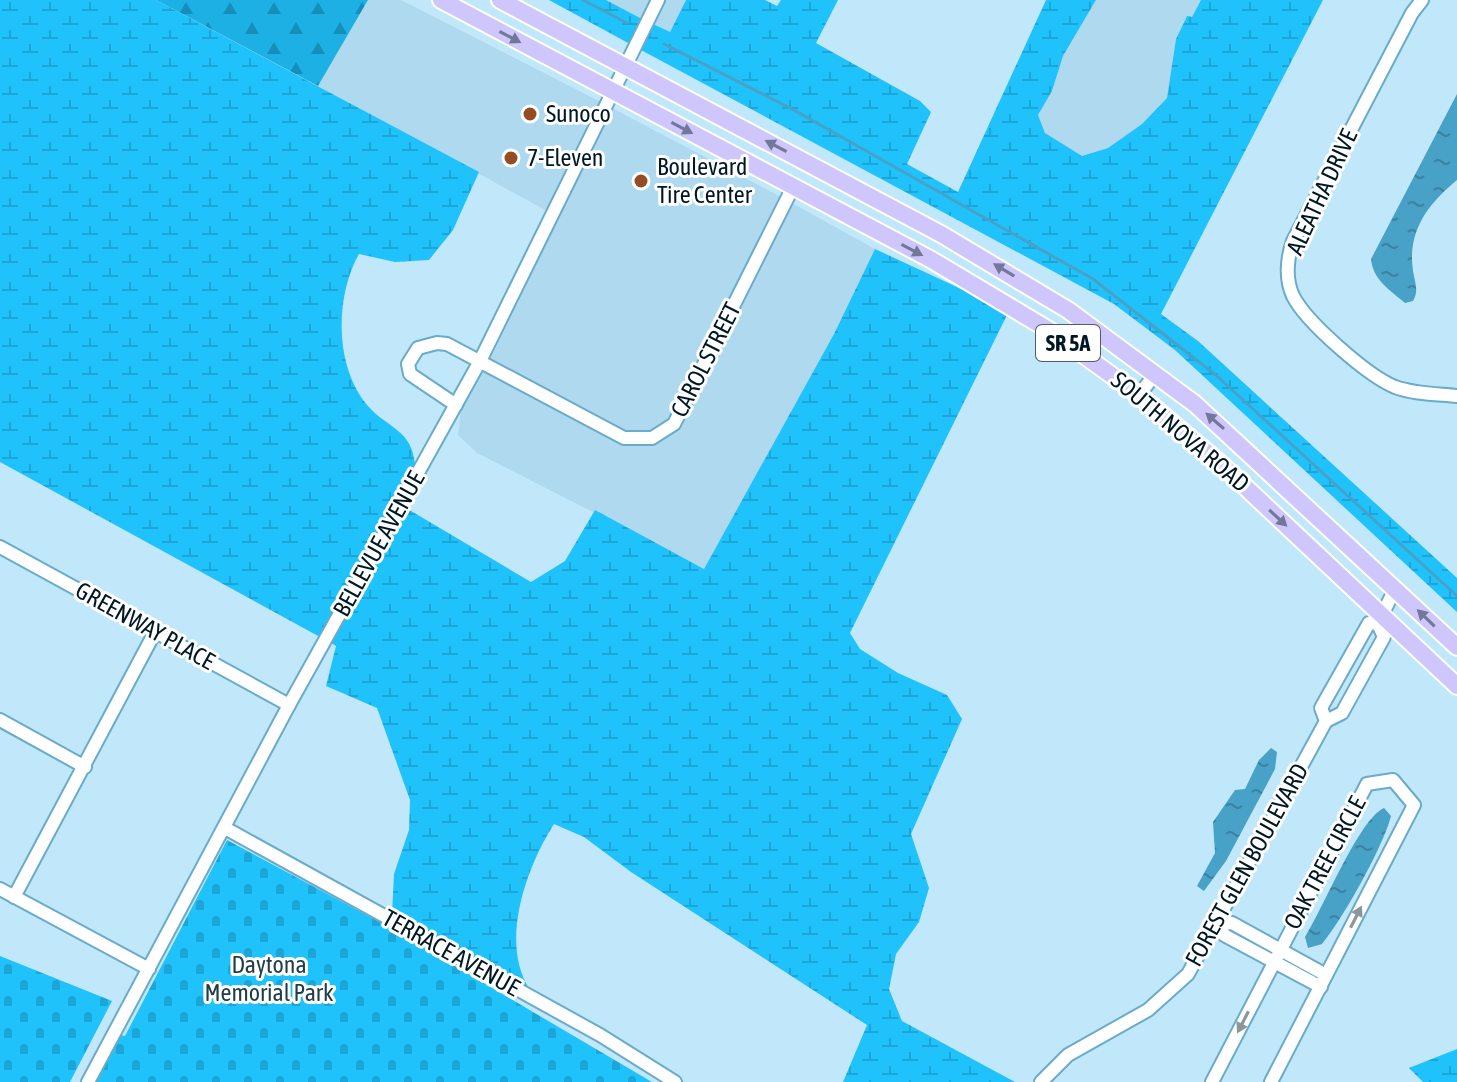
<svg xmlns="http://www.w3.org/2000/svg" width="1457" height="1082" viewBox="0 0 1457 1082" font-family="'Asap Condensed',sans-serif">
	<defs>
		<pattern id="forest-firs" width="22" height="20" patternUnits="userSpaceOnUse" patternTransform="scale(2)"><rect width="22" height="20" fill="#1cb0e5"/><path d="M5 1l3.5 6h-7zM16 11l3.5 6h-7z" fill="#168eb9"/></pattern>
		<pattern id="wetland-marsh" width="20" height="14" patternUnits="userSpaceOnUse" patternTransform="scale(2)"><rect width="20" height="14" fill="#20c2fb"/><path d="M1 5h8M5 5V1M11 12h8M15 12V8" fill="none" stroke="#1ba6d7"/></pattern>
		<pattern id="cemetery-stones" width="16" height="16" patternUnits="userSpaceOnUse" patternTransform="scale(2)"><rect width="16" height="16" fill="#20c2fb"/><path d="M2 7V4a2 2 0 0 1 4 0v3zM10 15v-3a2 2 0 0 1 4 0v3z" fill="#1ba6d7"/></pattern>
		<pattern id="water-ripples" width="26" height="14" patternUnits="userSpaceOnUse" patternTransform="scale(2)"><rect width="26" height="14" fill="#48a1c7"/><path d="M2 4q2-2 4 0t4 0M15 11q2-2 4 0t4 0" fill="none" stroke="#3a82a1"/></pattern>
	</defs>
	<rect width="100%" height="100%" fill="#c1e7fb"/>
	<g fill="#afd9ef">
		<path d="M368 0H401L601 102 547 211 318 86Z"/>
		<path d="M606 0H652L642 19Z"/>
		<path d="M665 0H686L669 33 653 24Z"/>
		<path d="M1096 0H1201L1192 18 1186 17 1176 39 1167 98 1142 124 1108 148 1082 157 1045 133 1038 115 1052 91 1063 56Z"/>
		<path d="M612 108 781 197 669 420 650 432H625L490 360Z"/>
		<path d="M792 203 875 249 834 334 705 569 477 453 458 435 461 409 485 370 622 444 654 445 677 430Z"/>
	</g>
	<path fill="url(#forest-firs)" d="M156 0H368L318 86Z"/>
	<g fill="url(#wetland-marsh)">
		<path d="M0 0H156L479 172 453 230 429 260 395 262 359 254C335 296 334 367 368 406 388 429 412 429 415 465L320 637 0 462Z"/>
		<path d="M549 0H606L642 19 630 44Z"/>
		<path d="M686 0H765L777 6 781 0H838L816 43 920 101 931 112 907 164 958 192 1046 0H1096L1063 56 1052 91 1038 115 1045 133 1082 156 1108 148 1142 124 1167 98 1176 39 1187 16 1192 17 1201 0H1323L1161 314 1198 341 1457 578V612L1175 350 1114 304 641 50 653 24 670 32Z"/>
		<path d="M875 249 1009 311 850 633 860 649 898 673 947 695 962 719 911 834 929 888 919 922 896 954 889 989 902 1021 1015 1082H843L867 1025 631 872 584 837 554 824C526 868 499 943 530 990L392 914 394 874 409 830 410 800 377 708 326 686 336 646 331 643 406 508 531 582 565 561 595 510 704 569 834 334Z"/>
		<path d="M1457 1049V1082H1423L1409 1068Z"/>
	</g>
	<g fill="url(#cemetery-stones)">
		<path d="M227 840 387 926 652 1082H96L121 1035 125 1036Z"/>
		<path d="M0 956 112 1001 70 1082H0Z"/>
	</g>
	<g fill="url(#water-ripples)">
		<path d="M1457 94V180C1428 204 1407 231 1413 271 1415 283 1419 291 1413 301L1405 303C1390 290 1373 280 1371 259Z"/>
		<path d="M1271 748 1277 752 1275 769 1226 861 1204 891 1197 886 1215 853 1213 822 1235 790 1245 789 1259 760Z"/>
		<path d="M1384 808 1391 816C1383 847 1343 919 1322 944L1308 948 1305 937C1323 909 1359 819 1384 808Z"/>
	</g>
	<g fill="none" stroke-linecap="round" stroke-linejoin="round">
		<g stroke="#48a1c7" stroke-width="3">
			<path d="M583 0 627 23"/>
			<path d="M664 44 792 109 1093 279 1217 376 1457 596"/>
		</g>
		<defs>
			<g id="minor">
				<path d="M1422 0 1412 13 1293 241C1287 258 1285 279 1293 296 1306 322 1368 376 1395 387 1414 394 1437 394 1457 396"/>
				<path d="M1139 395 1156 373"/>
				<path d="M456 405 410 374 408 364 418 348 437 343 447 344 624 438H652L674 424 793 187"/>
				<path d="M0 547 289 705"/>
				<path d="M1379 621 1395 589"/>
				<path d="M1369 623 1378 624 1384 637 1342 713 1326 721 1321 708Z"/>
				<path d="M0 720 85 767"/>
				<path d="M225 828 600 1035 675 1082"/>
				<path d="M0 889 149 969"/>
				<path d="M14 897 155 632"/>
				<path d="M1321 987 1224 935 1219 924 1232 923 1326 975"/>
				<path d="M88 1082 289 705 480 361 658 0"/>
				<path d="M1041 1082 1068 1055 1148 1010 1188 974 1326 721"/>
				<path d="M1212 1082 1367 784 1393 780 1414 805 1271 1082"/>
			</g>
			<g id="major">
				<path d="M441 0 930 259 1049 330 1139 395 1223 466 1457 686"/>
				<path d="M500 0 941 234 1068 310 1195 404 1457 647"/>
			</g>
		</defs>
		<use href="#minor" stroke="#6aabca" stroke-width="16"/>
		<use href="#major" stroke="#fff" stroke-width="20"/>
		<use href="#minor" stroke="#fff" stroke-width="12"/>
		<use href="#major" stroke="#cfc7fc" stroke-width="16"/>
	</g>
	<defs><path id="oneway-solid" d="M-6-.8H1V-3.2L6.5 0L1 3.2V.8H-6Z" transform="scale(2)"/></defs>
	<g fill="#72789a">
		<use href="#oneway-solid" transform="translate(510 37) rotate(28)"/>
		<use href="#oneway-solid" transform="translate(682 128) rotate(28)"/>
		<use href="#oneway-solid" transform="translate(776 146) rotate(-152)"/>
		<use href="#oneway-solid" transform="translate(912 250) rotate(28)"/>
		<use href="#oneway-solid" transform="translate(1004 270) rotate(-149)"/>
		<use href="#oneway-solid" transform="translate(1215 421) rotate(-139)"/>
		<use href="#oneway-solid" transform="translate(1278 518) rotate(43)"/>
		<use href="#oneway-solid" transform="translate(1426 618) rotate(-136)"/>
	</g>
	<g fill="#8c979c">
		<use href="#oneway-solid" transform="translate(1356 917) rotate(-63)"/>
		<use href="#oneway-solid" transform="translate(1243 1022) rotate(117)"/>
	</g>
	<g fill="#924d22" stroke="#fff" stroke-width="3">
		<circle cx="530" cy="114" r="8"/>
		<circle cx="511" cy="158" r="8"/>
		<circle cx="641" cy="181" r="8"/>
	</g>
	<g text-anchor="middle" stroke-width="6" stroke-linejoin="round" paint-order="stroke">
		<rect fill="#fff" stroke="#4c5d65" stroke-width="2" x="1036" y="325" width="64" height="36" rx="6"/>
		<g font-size="22" font-weight="bold" fill="#001823">
			<text x="1068" y="351">SR 5A</text>
		</g>
		<g font-size="24" fill="#001823" stroke="#fff" text-anchor="start">
			<text x="546" y="122">Sunoco</text>
			<text x="527" y="166">7-Eleven</text>
			<text x="657" y="175">Boulevard<tspan x="657" dy="28">Tire Center</tspan></text>
		</g>
		<g font-size="24" fill="#001823" stroke="#fff">
			<text transform="translate(1322 192) rotate(-65)" y="8">ALEATHA DRIVE</text>
			<text transform="translate(706 360) rotate(-63)" y="8">CAROL STREET</text>
			<text transform="translate(1180 432) rotate(40)" y="8">SOUTH NOVA ROAD</text>
			<text transform="translate(379 544) rotate(-61)" y="8">BELLEVUE AVENUE</text>
			<text transform="translate(145 626) rotate(29)" y="8">GREENWAY PLACE</text>
			<text transform="translate(1325 863) rotate(-62)" y="8">OAK TREE CIRCLE</text>
			<text transform="translate(1247 865) rotate(-61)" y="8">FOREST GLEN BOULEVARD</text>
			<text transform="translate(451 953) rotate(29)" y="8">TERRACE AVENUE</text>
		</g>
		<g font-size="24" fill="#213d49" stroke="#fff">
			<text x="269" y="973">Daytona<tspan x="269" dy="28">Memorial Park</tspan></text>
		</g>
	</g>
</svg>
